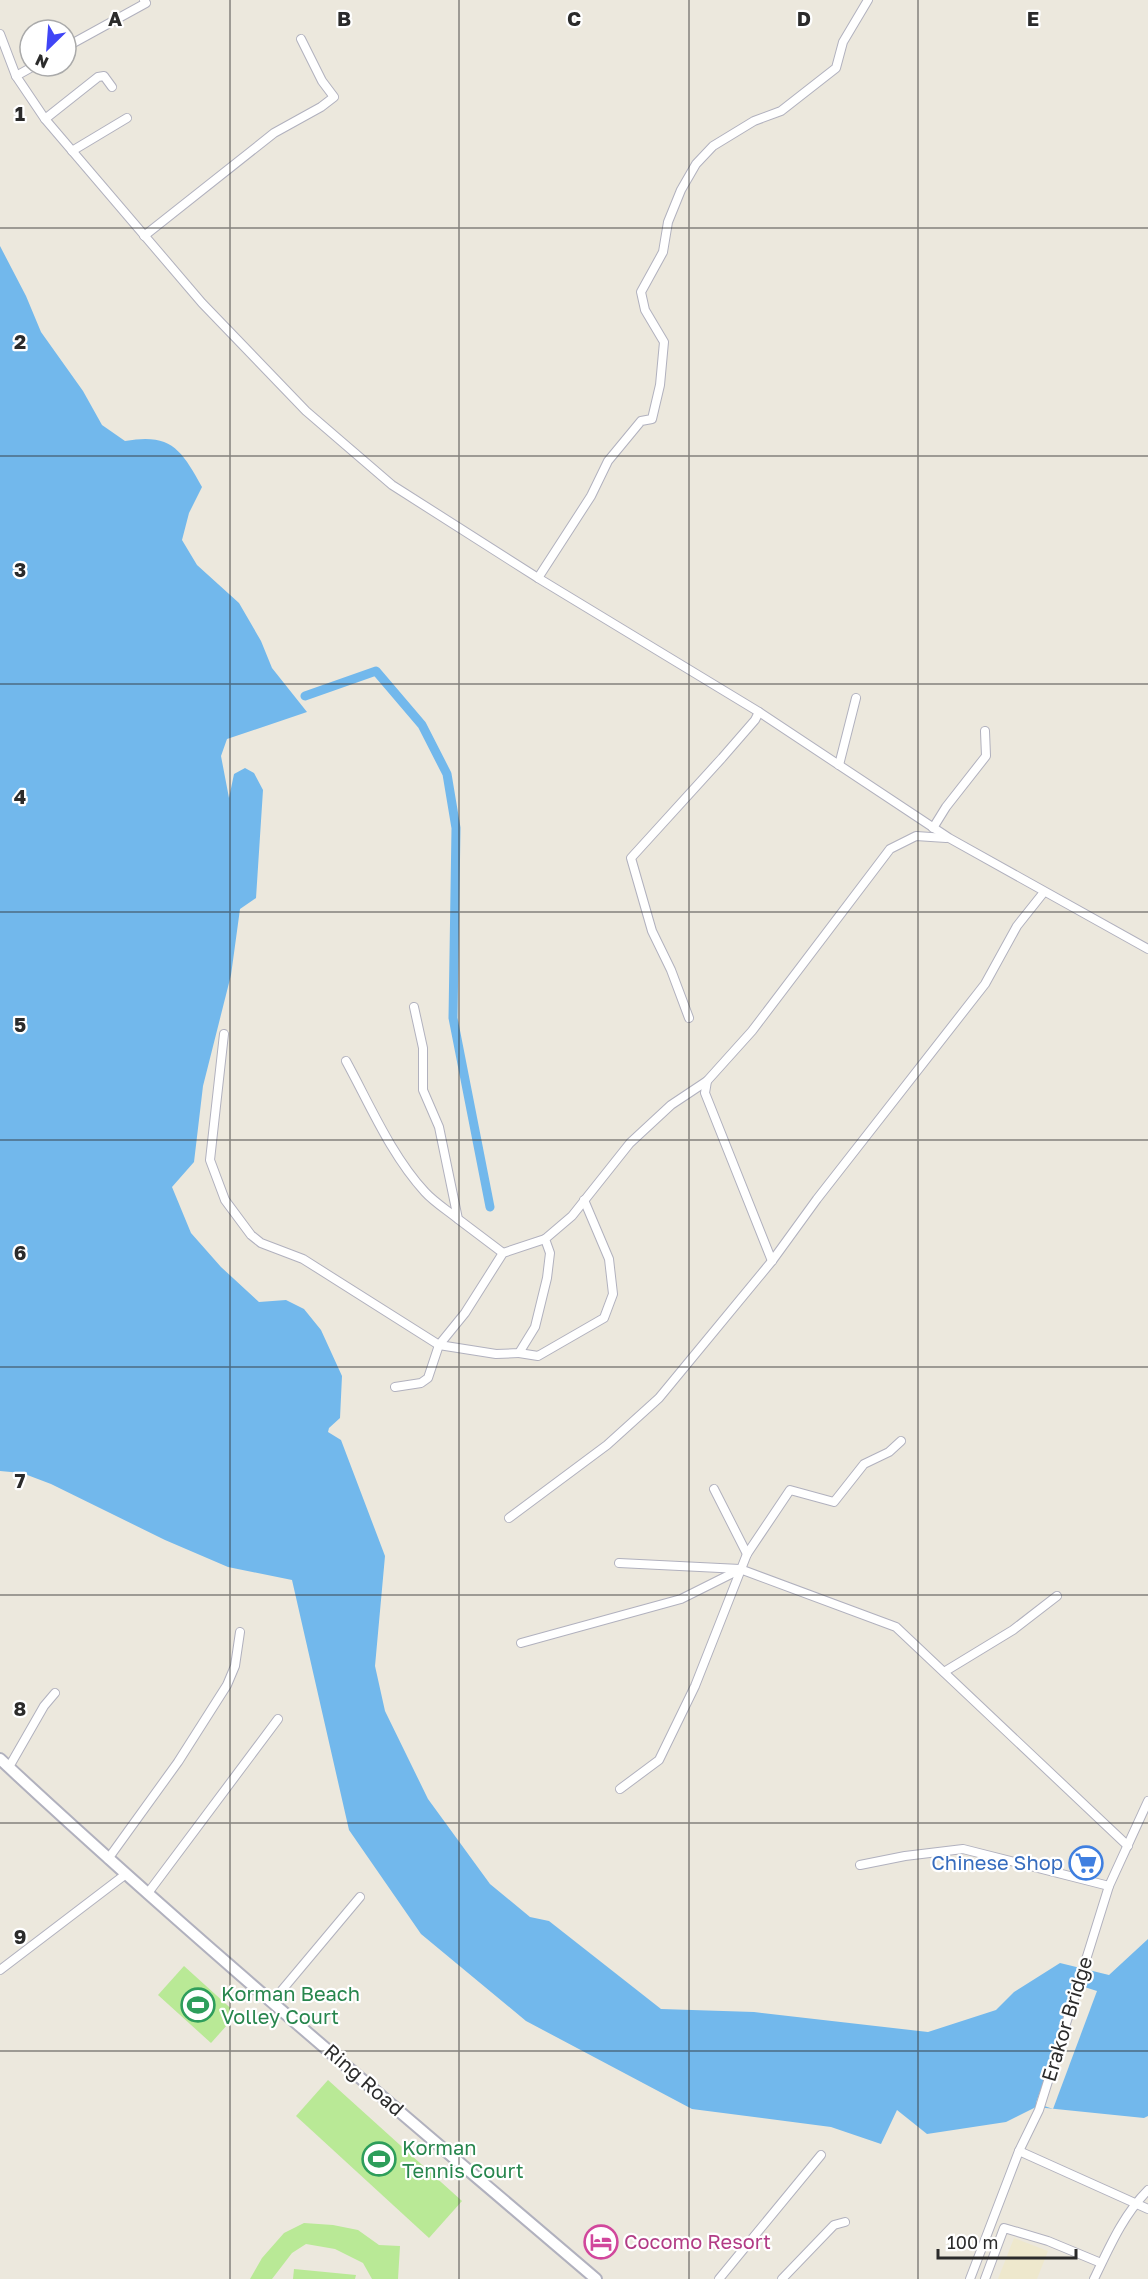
<svg xmlns="http://www.w3.org/2000/svg" width="1148" height="2279" viewBox="0 0 1148 2279" font-family="'Golos Text',sans-serif">
	<rect width="100%" height="100%" fill="#ece8dd"/>
	<path fill="#eee8cd" d="M1014 2238 1048 2251 1037 2279H998Z"/>
	<g fill="#b9e996">
		<path d="M184 1966 237 2014 211 2043 158 1995Z"/>
		<path d="M328 2080 462 2201 429 2238 296 2116Z"/>
		<path d="M304 2223 333 2225 358 2230 379 2245 400 2246 398 2279H372L363 2263 335 2249 306 2244 292 2253 272 2279H250L262 2258 284 2233Z"/>
		<path d="M294 2269 356 2275 355 2279H293Z"/>
	</g>
	<path fill="#72b8ec" d="M0 246 26 296 41 332 83 391 102 425 125 441C171 433 181 449 202 487L189 513 182 540 197 565 239 603 261 641 272 668 307 712 227 739 221 756 229 798 234 774 245 768 254 773 263 790 256 898 240 909 231 975 203 1086 194 1162 172 1187 191 1233 221 1267 259 1302 286 1300 304 1309 321 1330 342 1376 340 1418 329 1428 328 1432 341 1440 385 1556 375 1666 385 1711 428 1799 490 1884 530 1917 549 1921 661 2009 754 2012 928 2032 996 2010 1014 1992 1060 1963 1109 1975 1148 1939V2116L1144 2118 1036 2107 1006 2122 927 2134 897 2110 881 2144 831 2127 692 2109 526 2021 421 1934 349 1830 292 1580 228 1567 165 1540 51 1484 22 1473 0 1471Z"/>
	<path fill="#ece8dd" d="M1078 1985 1097 1991 1053 2109 1036 2103Z"/>
	<g fill="none" stroke-linecap="round" stroke-linejoin="round">
		<path stroke="#72b8ec" stroke-width="9" d="M305 696 376 671 422 725 447 774 456 828 453 1018 490 1207"/>
		<defs>
			<g id="street">
				<path d="M0 34 16 76 45 119 202 303 306 411 392 485 538 578 759 712 949 838 1148 949"/>
				<path d="M66 47 146 3 144 0"/>
				<path d="M16 76 34 66"/>
				<path d="M45 119 98 77 104 76 112 87"/>
				<path d="M72 151 127 118"/>
				<path d="M144 236 274 133 321 107 334 97 322 81 301 39"/>
				<path d="M538 578 591 496 608 461 641 421 652 419 660 385 664 342 645 310 641 292 663 252 668 222 681 190 696 164 713 146 754 121 781 111 836 68 843 42 868 0"/>
				<path d="M839 765 856 698"/>
				<path d="M933 828 946 807 986 756 985 731"/>
				<path d="M414 1007 423 1048V1090L439 1127 458 1219 503 1253"/>
				<path d="M689 1018 671 970 652 931 631 858 722 758 755 720 759 712"/>
				<path d="M224 1034 210 1160 225 1200 251 1235 261 1243 303 1259 439 1345 496 1354 519 1353 535 1327 547 1278 550 1253 545 1239 572 1216 630 1143 671 1105 707 1081"/>
				<path d="M346 1061C370 1105 391 1155 425 1192 434 1202 447 1210 458 1219"/>
				<path d="M772 1261 705 1093 707 1081 752 1031 890 849 916 836 946 838"/>
				<path d="M519 1353 538 1356 604 1318 613 1294 609 1259 584 1200"/>
				<path d="M395 1387 421 1383 428 1378 439 1345 465 1313 503 1253 545 1239"/>
				<path d="M714 1489 747 1554"/>
				<path d="M509 1518 607 1445 659 1398 772 1261 817 1199 985 984 1017 926 1044 892"/>
				<path d="M619 1563 740 1569 896 1627 1128 1846"/>
				<path d="M521 1643 681 1599 739 1570"/>
				<path d="M944 1672 1013 1630 1057 1596"/>
				<path d="M9 1767 44 1706 55 1693"/>
				<path d="M620 1789 659 1760 695 1686 747 1554 790 1490 834 1502 864 1464 889 1452 901 1441"/>
				<path d="M108 1859 178 1762 227 1685 235 1666 240 1632"/>
				<path d="M860 1865 905 1856 963 1849 1109 1886"/>
				<path d="M148 1893 278 1719"/>
				<path d="M0 1970 126 1874"/>
				<path d="M272 2002 360 1897"/>
				<path d="M1019 2151 1148 2209"/>
				<path d="M719 2279 821 2155"/>
				<path d="M782 2279 834 2225 845 2222"/>
				<path d="M970 2279 1019 2151 1039 2110 1109 1886 1148 1801"/>
				<path d="M985 2279 1004 2228 1048 2241 1101 2263"/>
				<path d="M1094 2279C1109 2248 1123 2215 1148 2190"/>
			</g>
			<path id="secondary" d="M0 1759C193 1939 396 2108 596 2279"/>
		</defs>
		<use href="#street" stroke="#b1b1be" stroke-width="10"/>
		<use href="#secondary" stroke="#b1b1be" stroke-width="14"/>
		<use href="#street" stroke="#fff" stroke-width="8"/>
		<use href="#secondary" stroke="#fff" stroke-width="10"/>
	</g>
	<path fill="none" stroke="#2b2b2b" stroke-width="1.5" stroke-opacity="0.55" d="M230 0V2279M459 0V2279M689 0V2279M918 0V2279M0 228H1148M0 456H1148M0 684H1148M0 912H1148M0 1140H1148M0 1367H1148M0 1595H1148M0 1823H1148M0 2051H1148"/>
	<defs>
		<symbol id="supermarket-ring" viewBox="-11 -11 22 22"><circle r="9.5" fill="#fff" stroke="#3f7fe0" stroke-width="1.5"/><path d="M-6-5.5h2.5l.6 2H6L4.5 2H-2.5L-4.4-4H-6ZM-1.5 3.2a1.3 1.3 0 1 0 .1 0ZM3 3.2a1.3 1.3 0 1 0 .1 0Z" fill="#3f7fe0"/></symbol>
		<symbol id="stadium-ring" viewBox="-11 -11 22 22"><circle r="9.5" fill="#fff" stroke="#2e9e5b" stroke-width="1.5"/><path d="M0-5a6.5 5 0 1 0 0 10a6.5 5 0 1 0 0-10ZM-3.5-1.8h7v3.6h-7Z" fill="#2e9e5b"/></symbol>
		<symbol id="hotel-ring" viewBox="-11 -11 22 22"><circle r="9.5" fill="#fff" stroke="#d1479c" stroke-width="1.5"/><path d="M-6-4.5h1.5V1H6V5H4.5V3h-9V5H-6ZM-4 0a1.8 1.8 0 1 1 3.6 0ZM.5 0V-2.5h3Q6-2.5 6 0Z" fill="#d1479c"/></symbol>
	</defs>
	<g fill-rule="evenodd">
		<use href="#supermarket-ring" x="1067" y="1844" width="38" height="38"/>
		<use href="#stadium-ring" x="179" y="1986" width="38" height="38"/>
		<use href="#stadium-ring" x="360" y="2140" width="38" height="38"/>
		<use href="#hotel-ring" x="582" y="2223" width="38" height="38"/>
	</g>
	<g text-anchor="middle" stroke-width="4.5" stroke-linejoin="round" paint-order="stroke">
		<g font-size="20" fill="#366cbe" stroke="#fff" text-anchor="end">
			<text x="1063" y="1870">Chinese Shop</text>
		</g>
		<g font-size="20" fill="#27864d" stroke="#fff" text-anchor="start">
			<text x="221" y="2001">Korman Beach<tspan x="221" dy="23">Volley Court</tspan></text>
			<text x="402" y="2155">Korman<tspan x="402" dy="23">Tennis Court</tspan></text>
		</g>
		<g font-size="20" fill="#2b2b2b" stroke="#fff">
			<text transform="translate(1067 2019) rotate(-73)" y="7">Erakor Bridge</text>
			<text transform="translate(364 2080) rotate(41)" y="7">Ring Road</text>
		</g>
		<g font-size="20" fill="#b23c85" stroke="#fff" text-anchor="start">
			<text x="624" y="2249">Cocomo Resort</text>
		</g>
	</g>
	<g font-size="20" text-anchor="middle" font-weight="bold" fill="#2b2b2b" stroke="#fff" stroke-width="4.5" stroke-linejoin="round" paint-order="stroke">
		<text x="115" y="26">A</text>
		<text x="344" y="26">B</text>
		<text x="574" y="26">C</text>
		<text x="804" y="26">D</text>
		<text x="1033" y="26">E</text>
		<text x="20" y="121">1</text>
		<text x="20" y="349">2</text>
		<text x="20" y="577">3</text>
		<text x="20" y="804">4</text>
		<text x="20" y="1032">5</text>
		<text x="20" y="1260">6</text>
		<text x="20" y="1488">7</text>
		<text x="20" y="1716">8</text>
		<text x="20" y="1944">9</text>
	</g>
	<g transform="translate(48 48) rotate(205)"><circle r="28" fill="#ffffff" stroke="#aaaaaa" stroke-width="1.5"/>
	<path d="M0-4.5L10 22L0 15L-10 22Z" fill="#4045f6"/>
	<text y="-9" font-size="16" font-weight="bold" text-anchor="middle" fill="#2b2b2b">N</text>
	</g>
	<path d="M938 2249v9h138v-9" fill="none" stroke="#2b2b2b" stroke-width="3"/>
	<text x="947" y="2249" font-size="18" fill="#2b2b2b" stroke="#ffffff" stroke-width="4.5" paint-order="stroke">100 m</text>
</svg>
